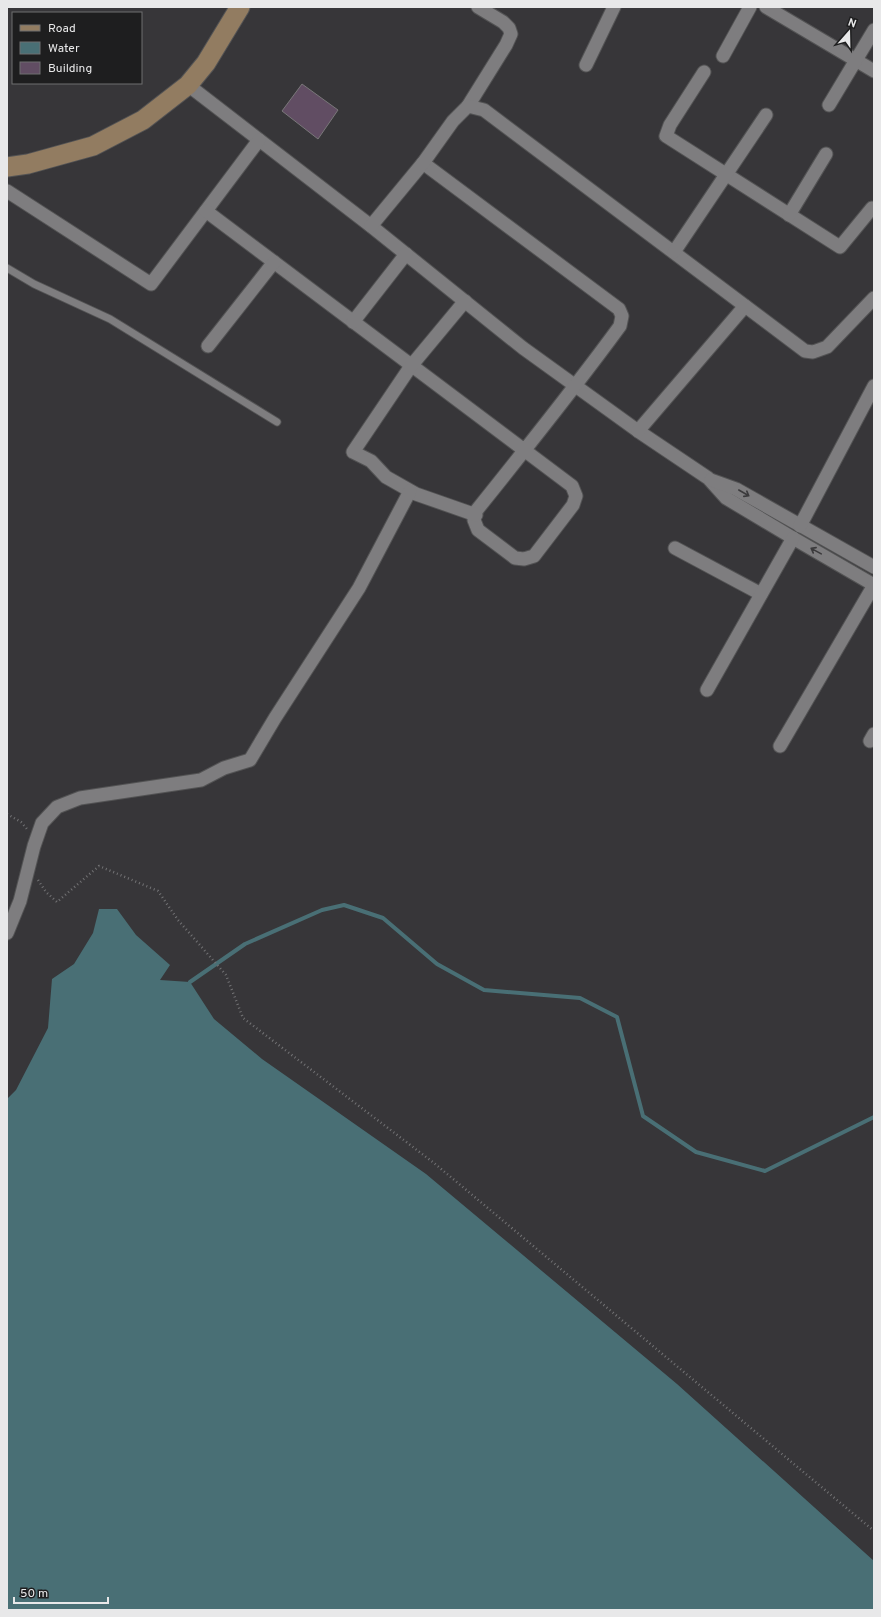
<svg xmlns="http://www.w3.org/2000/svg" width="881" height="1617" viewBox="0 0 881 1617" font-family="Overpass,sans-serif">
	<rect width="100%" height="100%" fill="#373639"/>
	<path fill="#496f75" d="M99 909H117L136 935 170 965 160 980 190 982 214 1019 262 1059 426 1174 677 1384 874 1561V1610H7V1099L16 1090 48 1028 52 979 74 964 93 933Z"/>
	<g fill="none" stroke-linecap="round" stroke-linejoin="round">
		<path stroke="#496f75" stroke-width="4" d="M190 982 245 944 322 910 344 905 383 918 437 964 484 990 580 998 617 1017 643 1116 696 1152 765 1171 874 1117"/>
	</g>
	<path fill="#614d63" stroke="#797779" d="M302 84 338 110 318 139 282 111Z"/>
	<g fill="none" stroke-linecap="round" stroke-linejoin="round">
		<defs>
			<path id="lane" d="M7 268 34 284 110 319 277 422"/>
			<g id="street">
				<path d="M766 7 874 71"/>
				<path d="M723 56 750 7"/>
				<path d="M586 65 614 7"/>
				<path d="M704 72 670 125 666 136 840 247 872 208"/>
				<path d="M188 85 371 226 523 348 638 431 708 478 726 498 793 538 874 585"/>
				<path d="M829 105 874 30"/>
				<path d="M468 106 506 45 511 34 509 28 503 22 478 7"/>
				<path d="M7 191 151 284 259 140"/>
				<path d="M206 211 572 486 576 496 573 505 534 556 524 559 515 558 478 530 474 520 476 511C525 450 574 389 620 326L622 316 619 309 423 163"/>
				<path d="M789 215 826 154"/>
				<path d="M371 226 423 163 453 121 468 106 484 110 805 351 813 352 827 347 874 298"/>
				<path d="M674 252 766 115"/>
				<path d="M465 301 411 366 353 452 371 461 386 477 416 494 476 515"/>
				<path d="M353 322 406 254"/>
				<path d="M208 346 274 262"/>
				<path d="M638 431 745 306"/>
				<path d="M711 480 736 489 874 567"/>
				<path d="M800 526 874 386"/>
				<path d="M675 548 761 594"/>
				<path d="M707 690 793 538"/>
				<path d="M870 741 874 734"/>
				<path d="M780 746 874 585"/>
				<path d="M7 933 20 901 34 846 42 823 57 807 80 798 201 780 224 768 250 760 275 718 359 588 410 491"/>
			</g>
			<path id="secondary" d="M7 167 28 164 93 146 143 120 188 85 206 63 240 7"/>
		</defs>
		<use href="#lane" stroke="#535354" stroke-width="9"/>
		<use href="#street" stroke="#535354" stroke-width="15"/>
		<use href="#secondary" stroke="#535354" stroke-width="21"/>
		<g stroke="#737375" stroke-width="2.5" stroke-dasharray="1 3" stroke-linecap="butt">
			<path d="M7 814 21 822 27 829"/>
			<path d="M38 880 46 892 57 902 99 866 158 891 178 920 226 975 243 1018 434 1163 874 1531"/>
		</g>
		<use href="#lane" stroke="#7e7d7f" stroke-width="7"/>
		<use href="#street" stroke="#7e7d7f" stroke-width="13"/>
		<use href="#secondary" stroke="#927c61" stroke-width="19"/>
	</g>
	<defs><path id="oneway-shaft" d="M-6 0H5M1.5-3L5.5 0L1.5 3" fill="none" stroke-width="1.6" stroke-linecap="round" stroke-linejoin="round"/></defs>
	<g stroke="#3b3a3c">
		<use href="#oneway-shaft" transform="translate(744 493) rotate(30)"/>
		<use href="#oneway-shaft" transform="translate(816 551) rotate(-151)"/>
	</g>
	<rect width="881" height="1617" fill="none" stroke="#e8e8e9" stroke-width="16"/>
	<rect x="12" y="12" width="130" height="72" fill="#1e1e1f" stroke="#6f6f70"/>
	<rect x="20" y="25" width="20" height="6" fill="#927c61" stroke="#6f6f70"/>
	<text x="48" y="32" font-size="12" fill="#e8e8e9">Road</text>
	<rect x="20" y="42" width="20" height="12" fill="#496f75" stroke="#6f6f70"/>
	<text x="48" y="52" font-size="12" fill="#e8e8e9">Water</text>
	<rect x="20" y="62" width="20" height="12" fill="#614d63" stroke="#6f6f70"/>
	<text x="48" y="72" font-size="12" fill="#e8e8e9">Building</text>
	<g transform="translate(849 32) rotate(20)" stroke="#1e1e1f" stroke-width="3" paint-order="stroke">
	<path d="M0-3L7 15L0 10L-7 15Z" fill="#e8e8e9"/>
	<text y="-6" font-size="11" font-weight="bold" text-anchor="middle" fill="#e8e8e9">N</text>
	</g>
	<path d="M14 1597v6h94v-6" fill="none" stroke="#e8e8e9" stroke-width="2"/>
	<text x="20" y="1597" font-size="12" fill="#e8e8e9" stroke="#1e1e1f" stroke-width="3" paint-order="stroke">50 m</text>
</svg>
